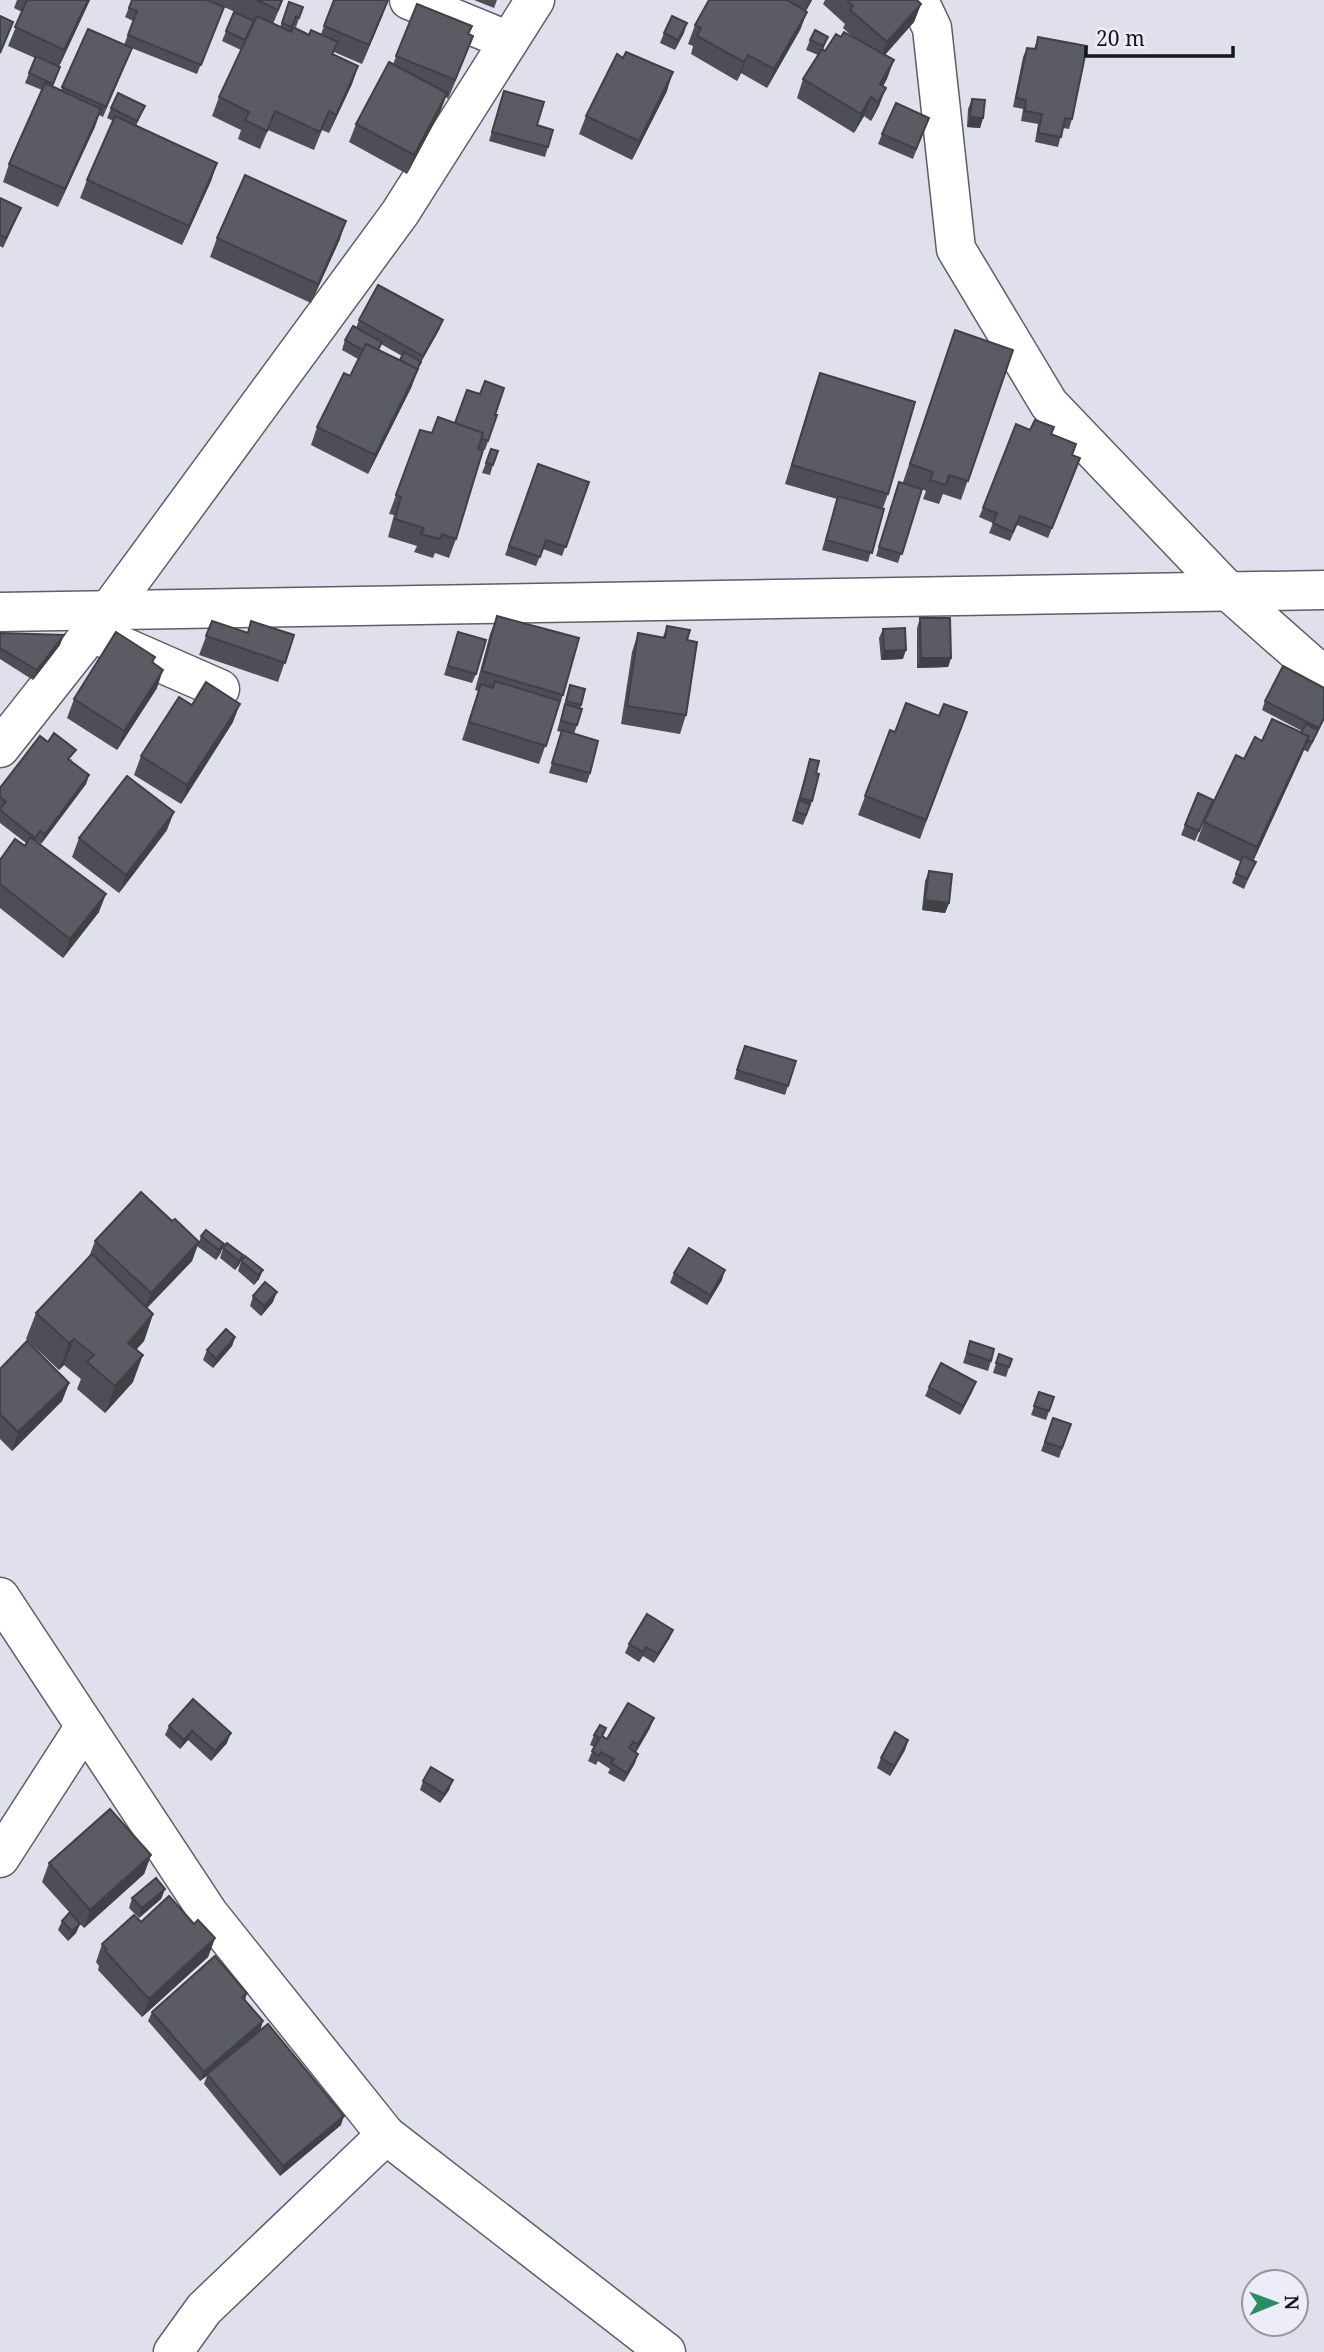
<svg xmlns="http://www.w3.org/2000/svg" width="1324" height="2352" viewBox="0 0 1324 2352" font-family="'Noto Serif',serif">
	<rect width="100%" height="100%" fill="#e0e0ec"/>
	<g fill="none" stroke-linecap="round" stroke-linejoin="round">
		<defs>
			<g id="minor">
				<path d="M409 0 509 41"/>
				<path d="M914 0 922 7 932 28 956 249 1049 404 1229 592 1324 676"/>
				<path d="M0 612 1324 590"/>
				<path d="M106 639 220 689"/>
				<path d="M0 748 109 610 400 213 535 0"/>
				<path d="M0 1597 209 1914 386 2135 666 2352"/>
				<path d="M0 1858 85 1726"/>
				<path d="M173 2352 204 2309 386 2135"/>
			</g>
		</defs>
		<use href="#minor" stroke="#5e5e68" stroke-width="41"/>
		<use href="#minor" stroke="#fff" stroke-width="38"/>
	</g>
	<g fill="#4e4e56" fill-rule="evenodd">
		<path d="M17 0H90L59 66 60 67 53 86 61 90 88 29 128 58 103 117 99 115 58 207 3 182 9 164 42 90 25 83 35 58 8 46 22 12 14 8Z"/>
		<path d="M132 0H283L273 24 280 27 289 2 303 7 296 27 293 26 291 32 309 35 321 34 334 0 383 14 362 64 334 52 333 54 358 66 352 84 329 133 322 130 314 150 268 130 260 149 238 139 241 130 212 116 219 97 241 50 222 41 226 31 255 21 224 7 197 74 124 45 133 21 125 17Z"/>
		<path d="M474 0H497L494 8Z"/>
		<path d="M709 0H812L806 11 807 12 800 30 767 88 741 73 737 81 691 54 693 46 688 44 695 25Z"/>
		<path d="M825 0H917L921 4 914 22 885 55 887 79 883 86 879 106 871 121 864 116 854 133 797 98 803 79 818 55 806 50 810 40 828 37 823 50 825 51 841 37 855 39 843 28 845 24 823 4Z"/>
		<path d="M417 4 472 26 469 35 473 36 448 99 446 97 440 112 407 174 349 142 356 124 393 64Z"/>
		<path d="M687 23 675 50 660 43 664 33Z"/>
		<path d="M1038 37 1072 119 1069 129 1063 128 1058 147 1035 142 1038 124 1021 121 1023 109 1013 107 1023 57 1027 48 1034 49Z"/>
		<path d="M623 58 667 91 632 160 579 134 586 116Z"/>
		<path d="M504 91 537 125 548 147 545 157 489 141Z"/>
		<path d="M972 99 983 118 980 128 967 127 968 109Z"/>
		<path d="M145 106 136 126 217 163 211 181 182 245 80 198 87 180 113 121 107 118 111 108Z"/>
		<path d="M929 118 913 159 878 144 882 134Z"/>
		<path d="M0 198 17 218 3 248 0 246Z"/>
		<path d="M217 238 340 239 311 303 210 257Z"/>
		<path d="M359 320H443L439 330 421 362 411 388 368 474 311 445 317 427 350 376 358 359 342 350 345 340 356 328ZM381 344 402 356 400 360 379 350Z"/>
		<path d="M955 330 1013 350 961 500 943 494 939 504 923 499 926 491 922 489 898 563 876 556 896 491 903 482Z"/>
		<path d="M820 373 888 494 883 508 868 562 822 550 837 499 785 484 813 392Z"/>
		<path d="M495 415H497L485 450 478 448 456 539 449 558 435 553 433 558 414 552 417 546 388 537 394 515 389 514 420 430 432 433 455 423Z"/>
		<path d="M1054 427 1051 434 1073 455 1080 458 1048 538 1017 525 1010 541 989 533 993 523 979 517 983 508 1030 430Z"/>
		<path d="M491 449 493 465 490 475 482 473Z"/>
		<path d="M538 464 589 482 562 556 543 549 536 566 505 555Z"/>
		<path d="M497 616 563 695 539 764 462 740 478 691 475 690 490 634Z"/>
		<path d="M920 618 951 658 948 667 917 668V628Z"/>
		<path d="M212 621 247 633 294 635 278 682 199 655Z"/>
		<path d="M667 626 687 640 686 715 680 734 621 724 632 652 638 633 663 637Z"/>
		<path d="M883 629 903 659 881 660 879 638Z"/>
		<path d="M458 632 476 674 472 683 444 675Z"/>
		<path d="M0 633 60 645 33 680 0 659Z"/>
		<path d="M155 657 153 663 157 688 117 750 67 718 74 699Z"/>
		<path d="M570 685 581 705 577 725 574 734 590 773 587 783 549 773 561 732 557 731Z"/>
		<path d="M1265 701 1324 720 1308 752 1304 750 1253 861 1256 862 1244 889 1232 883 1241 862 1197 841 1204 822 1244 759 1262 741 1301 733 1302 731 1262 710Z"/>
		<path d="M192 705 233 722 181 804 134 775 141 756Z"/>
		<path d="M967 712 920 839 858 815 890 730 895 732 939 716Z"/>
		<path d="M72 759 71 761 89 775 86 784 41 844 37 841 36 842 99 912 63 958 0 908V860L25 846 26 843 0 823V788Z"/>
		<path d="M810 759 816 773 812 801 803 825 792 821Z"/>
		<path d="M1213 800 1195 841 1181 835 1185 825Z"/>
		<path d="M167 830 119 893 72 857 79 838Z"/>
		<path d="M929 871 949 903 945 913 922 910 925 881Z"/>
		<path d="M745 1046 796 1061 785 1095 734 1079Z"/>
		<path d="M172 1221 199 1242 201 1236 224 1244 220 1254 216 1260 197 1246 192 1261 147 1308 153 1314 144 1341 136 1349 133 1382 105 1413 77 1389 81 1379 64 1365 59 1370 26 1339 36 1313 89 1257 95 1241Z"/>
		<path d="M223 1248 243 1255 239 1265 235 1270 220 1258Z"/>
		<path d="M241 1261 263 1270 259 1279 254 1285 238 1271Z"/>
		<path d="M674 1273 722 1280 707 1305 670 1283Z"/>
		<path d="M253 1296 273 1302 261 1316 250 1306Z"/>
		<path d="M235 1337 232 1346 213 1368 203 1360 207 1350Z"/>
		<path d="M970 1341 991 1361 988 1371 963 1363Z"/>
		<path d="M999 1354 1012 1359 1006 1377 993 1373Z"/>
		<path d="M0 1369 69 1383 62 1401 12 1451 0 1439Z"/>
		<path d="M976 1382 972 1392 960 1415 925 1396 929 1387Z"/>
		<path d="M1039 1392 1054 1397 1046 1420 1031 1415Z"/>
		<path d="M1053 1418 1071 1424 1059 1458 1041 1451Z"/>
		<path d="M673 1630 669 1639 654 1663 643 1656 639 1662 625 1653 629 1644Z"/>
		<path d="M193 1699 227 1743 211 1761 188 1740 180 1749 165 1735 169 1726Z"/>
		<path d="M606 1728 603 1736 607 1739 650 1728 636 1752 635 1763 624 1782 608 1773 610 1769 598 1761 596 1765 588 1761 594 1747 590 1745 594 1735Z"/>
		<path d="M908 1740 905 1750 890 1776 877 1768 881 1758Z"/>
		<path d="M453 1780 449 1790 440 1803 420 1790 423 1781Z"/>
		<path d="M151 1855 144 1874 84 1928 80 1924 76 1933 68 1941 58 1930 62 1921 70 1913 42 1882 49 1863Z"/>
		<path d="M165 1889 161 1899 139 1918 129 1908 132 1898Z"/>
		<path d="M141 1922 194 1924 215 1938 208 1957 142 2017 98 1970 99 1966 96 1962 102 1944Z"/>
		<path d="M247 1993 245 2001 263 2021 260 2030 341 2125 280 2176 204 2084 207 2076 200 2081 148 2021 152 2012Z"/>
	</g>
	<g fill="#404046">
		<path d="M88 0H90L58 69 64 50Z"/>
		<path d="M388 0 383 14 362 64 369 45Z"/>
		<path d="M809 0H812L803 16Z"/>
		<path d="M921 4 914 22 880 60 887 42Z"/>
		<path d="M807 12 800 30 767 88 774 69Z"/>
		<path d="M687 23 684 33 675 50 678 40Z"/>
		<path d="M473 36 466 55 448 99 455 80Z"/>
		<path d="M748 55 741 73 737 81 744 62Z"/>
		<path d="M894 60 887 79 873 102 880 84Z"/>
		<path d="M358 66 352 84 329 133 336 115Z"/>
		<path d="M673 72 667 91 632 160 639 141Z"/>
		<path d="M886 88 879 106 871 121 878 102Z"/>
		<path d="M447 93 440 112 407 174 414 155Z"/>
		<path d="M871 97 864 116 854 133 861 114Z"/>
		<path d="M101 109 95 127 58 207 65 189Z"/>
		<path d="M970 117 983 118 980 128 967 127Z"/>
		<path d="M217 163 211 181 182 245 189 226Z"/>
		<path d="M346 221 340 239 311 303 318 284Z"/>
		<path d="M443 320 439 330 421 362 411 388 368 474 375 455 419 365 423 356Z"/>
		<path d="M64 635 60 645 33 680 37 670Z"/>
		<path d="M906 650 903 659 881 660 884 651Z"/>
		<path d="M921 658H951L948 667 917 668Z"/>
		<path d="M163 670 157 688 117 750 124 731Z"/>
		<path d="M240 704 233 722 181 804 187 785Z"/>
		<path d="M1309 736 1302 755 1251 866 1257 847Z"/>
		<path d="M89 775 86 784 41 844 45 834Z"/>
		<path d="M174 812 167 830 119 893 126 875Z"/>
		<path d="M106 894 99 912 63 958 70 939Z"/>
		<path d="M925 900 949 903 945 913 922 910Z"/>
		<path d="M199 1242 192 1261 144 1311 151 1293Z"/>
		<path d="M224 1244 220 1254 216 1260 219 1250Z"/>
		<path d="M243 1255 239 1265 235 1270 239 1261Z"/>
		<path d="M263 1270 259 1279 254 1285 258 1275Z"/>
		<path d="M725 1270 722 1280 707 1305 710 1295Z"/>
		<path d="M277 1292 273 1302 261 1316 264 1306Z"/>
		<path d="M153 1314 144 1341 119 1370 128 1343Z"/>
		<path d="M235 1337 232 1346 213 1368 216 1359Z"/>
		<path d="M74 1339 64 1365 59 1370 69 1343Z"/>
		<path d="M143 1355 133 1382 105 1413 115 1386Z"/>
		<path d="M976 1382 972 1392 960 1415 963 1406Z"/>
		<path d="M69 1383 62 1401 12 1451 18 1432Z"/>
		<path d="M673 1630 669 1639 654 1663 658 1654Z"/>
		<path d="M654 1718 650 1728 635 1754 638 1744Z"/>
		<path d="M192 1731 188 1740 180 1749 184 1740Z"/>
		<path d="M231 1733 227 1743 211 1761 215 1751Z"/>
		<path d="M908 1740 905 1750 890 1776 894 1766Z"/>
		<path d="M638 1754 635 1763 624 1782 627 1773Z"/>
		<path d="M453 1780 449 1790 440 1803 444 1794Z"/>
		<path d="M151 1855 144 1874 84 1928 90 1910Z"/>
		<path d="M165 1889 161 1899 139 1918 142 1908Z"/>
		<path d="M80 1924 76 1933 68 1941 72 1931Z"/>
		<path d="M215 1938 208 1957 142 2017 149 1999Z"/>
		<path d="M263 2021 260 2031 200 2081 204 2072Z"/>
		<path d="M344 2116 341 2125 280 2176 283 2166Z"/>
	</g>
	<g fill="#5b5b64" stroke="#404046" stroke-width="2">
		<path d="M27 0H88L64 50 15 27Z"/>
		<path d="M132 0H207L224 7 201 65 128 35 137 11 129 8Z"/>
		<path d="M257 0H282L278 10Z"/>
		<path d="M334 0H388L369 45 324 26Z"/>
		<path d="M709 0H787L807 12 774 69 748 55 744 62 697 36 701 28 695 25Z"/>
		<path d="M847 0H917L921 4 887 42 850 10 853 6Z"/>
		<path d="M289 2 303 7 299 18 296 16 292 27 282 23Z"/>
		<path d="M417 4 472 26 468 34 473 36 455 80 396 56Z"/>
		<path d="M234 12 254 21 245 40 226 31Z"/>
		<path d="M0 16 13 22 0 53Z"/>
		<path d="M257 16 291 32 293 27 309 35 311 30 338 42 332 54 358 66 336 115 329 111 320 132 275 111 267 131 245 120 249 112 219 97Z"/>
		<path d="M672 16 687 23 678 40 664 33Z"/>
		<path d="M88 29 132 48 106 107 62 87Z"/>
		<path d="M815 30 828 37 823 46 810 40Z"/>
		<path d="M844 32 894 60 880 84 886 88 878 102 871 97 861 114 803 79 822 49 825 51 836 34 841 37Z"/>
		<path d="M1038 37 1087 46 1072 119 1065 118 1061 137 1038 133 1042 114 1025 111 1026 100 1016 98 1027 48 1036 49Z"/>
		<path d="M626 52 673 72 639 141 586 116 617 54 623 58Z"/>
		<path d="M36 56 60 67 53 84 29 73Z"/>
		<path d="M389 62 447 93 414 155 356 124Z"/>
		<path d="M45 83 101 109 65 189 9 164Z"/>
		<path d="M504 91 544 102 537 125 553 130 548 147 492 132Z"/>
		<path d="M118 93 145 106 137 121 111 108Z"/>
		<path d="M972 99 985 100 983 118 970 117Z"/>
		<path d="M896 103 929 118 916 149 882 134Z"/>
		<path d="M115 116 217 163 189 226 87 180Z"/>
		<path d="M245 175 346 221 318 284 217 238Z"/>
		<path d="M0 198 21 208 6 238 0 235Z"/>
		<path d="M378 285 443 320 423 356 359 320Z"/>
		<path d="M353 326 382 342 378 350 366 344 363 350 345 340Z"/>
		<path d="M955 330 1013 350 968 481 949 475 946 485 930 480 933 472 910 464Z"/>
		<path d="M366 344 418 369 375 455 317 427 344 373 350 376Z"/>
		<path d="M404 352 421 362 417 369 400 360Z"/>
		<path d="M820 373 915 402 888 494 792 465Z"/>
		<path d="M485 381 504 388 495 415H497L488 441 481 438 483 433 455 423 467 390 480 394Z"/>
		<path d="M438 417 483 433 478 449 483 450 456 539 442 534 440 539 421 534 424 528 395 519 401 497 396 495 420 430 432 433Z"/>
		<path d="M1035 420 1054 427 1051 434 1076 444 1072 455 1080 458 1052 528 1020 516 1013 532 993 523 997 513 983 508 1016 424 1030 430Z"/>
		<path d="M491 449 498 451 493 465 486 463Z"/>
		<path d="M538 464 589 482 566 547 546 540 540 557 509 546Z"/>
		<path d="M899 482 922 489 902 554 879 547Z"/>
		<path d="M838 496 884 509 872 553 826 540Z"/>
		<path d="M497 616 579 638 563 695 482 671Z"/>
		<path d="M920 618H950L951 658H921Z"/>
		<path d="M212 621 248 633 251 621 294 635 285 663 206 636Z"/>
		<path d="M667 626 690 630 687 640 697 642 686 715 627 706 638 633 665 638Z"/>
		<path d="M905 628 906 650 884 651 883 629Z"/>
		<path d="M116 632 155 657 152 662 163 670 124 731 74 699Z"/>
		<path d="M458 632 486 640 476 674 448 666Z"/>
		<path d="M0 633 64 635 37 670 0 648Z"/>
		<path d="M1283 666 1324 688V718L1319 728 1265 701Z"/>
		<path d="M495 681 560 701 546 746 469 722 481 684 493 688Z"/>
		<path d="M206 682 240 704 187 785 141 756 179 697 192 705Z"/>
		<path d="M570 685 585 689 581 705 566 701Z"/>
		<path d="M906 703 939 716 944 704 967 712 926 820 865 796 890 730 895 732Z"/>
		<path d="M565 704 582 709 577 725 561 721Z"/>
		<path d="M1272 719 1309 736 1257 847 1204 822 1236 755 1244 759 1255 737 1262 741Z"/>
		<path d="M1306 724 1318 730 1312 742 1307 740 1309 736 1301 733Z"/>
		<path d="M562 730 598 741 590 773 552 763Z"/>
		<path d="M54 733 76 750 68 759 89 775 45 834 40 831 35 838 0 810V809L6 802 0 797V788L40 736 48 742Z"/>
		<path d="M810 759 819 761 816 773 819 774 812 801 800 798Z"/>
		<path d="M127 776 174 812 126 875 79 838Z"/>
		<path d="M1198 793 1213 800 1199 831 1185 825Z"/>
		<path d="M799 800 810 804 806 815 796 812Z"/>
		<path d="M30 837 106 894 70 939 0 884V860L15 839 25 846Z"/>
		<path d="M1243 856 1256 862 1247 879 1236 874Z"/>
		<path d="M929 871 952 874 949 903 925 900Z"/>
		<path d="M745 1046 796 1061 788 1086 737 1070Z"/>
		<path d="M141 1192 172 1221 175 1219 199 1242 151 1293 95 1241Z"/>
		<path d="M206 1230 224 1244 219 1250 201 1236Z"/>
		<path d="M227 1243 243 1255 239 1261 223 1248Z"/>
		<path d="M689 1248 725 1270 710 1295 674 1273Z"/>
		<path d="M92 1254 153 1314 128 1343 143 1355 115 1386 87 1362 94 1355 74 1339 69 1343 36 1313Z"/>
		<path d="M245 1256 263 1270 258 1275 241 1261Z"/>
		<path d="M265 1282 277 1292 264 1306 253 1296Z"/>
		<path d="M226 1329 235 1337 216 1359 207 1350Z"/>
		<path d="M27 1341 69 1383 18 1432 0 1414V1369Z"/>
		<path d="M970 1341 994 1349 991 1361 967 1353Z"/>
		<path d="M999 1354 1012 1359 1009 1367 996 1363Z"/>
		<path d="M941 1363 976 1382 963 1406 929 1387Z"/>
		<path d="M1039 1392 1054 1397 1049 1411 1034 1406Z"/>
		<path d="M1053 1418 1071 1424 1062 1448 1045 1442Z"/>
		<path d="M647 1614 673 1630 658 1654 646 1647 643 1652 629 1644Z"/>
		<path d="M193 1699 231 1733 215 1751 192 1731 184 1740 169 1726Z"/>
		<path d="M628 1703 654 1718 638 1744 633 1742 629 1748 638 1754 627 1773 611 1763 614 1759 601 1752 599 1756 592 1751 600 1738 594 1735 600 1725 606 1728 602 1736 607 1739Z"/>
		<path d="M895 1732 908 1740 894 1766 881 1758Z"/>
		<path d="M431 1767 453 1780 444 1794 423 1781Z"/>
		<path d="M110 1809 151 1855 90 1910 49 1863Z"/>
		<path d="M156 1878 165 1889 142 1908 132 1898Z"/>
		<path d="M169 1896 194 1924 198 1920 215 1938 149 1999 105 1951 107 1949 102 1944 134 1915 141 1922Z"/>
		<path d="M70 1912 80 1924 72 1931 62 1921Z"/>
		<path d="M215 1956 247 1993 242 1997 263 2021 204 2072 152 2012Z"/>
		<path d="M268 2024 344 2116 283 2166 207 2074Z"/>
	</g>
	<g transform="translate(1275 2303) rotate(89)"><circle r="33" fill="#ededf9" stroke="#9797a0" stroke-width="2"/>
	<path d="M0-5L12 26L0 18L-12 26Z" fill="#2b8b64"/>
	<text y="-10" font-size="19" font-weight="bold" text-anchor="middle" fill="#16161a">N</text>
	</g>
	<path d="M1086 46v10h147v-10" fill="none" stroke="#16161a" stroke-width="3.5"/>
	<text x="1096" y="46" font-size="21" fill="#16161a" stroke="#ededf9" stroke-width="5" paint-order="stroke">20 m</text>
</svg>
